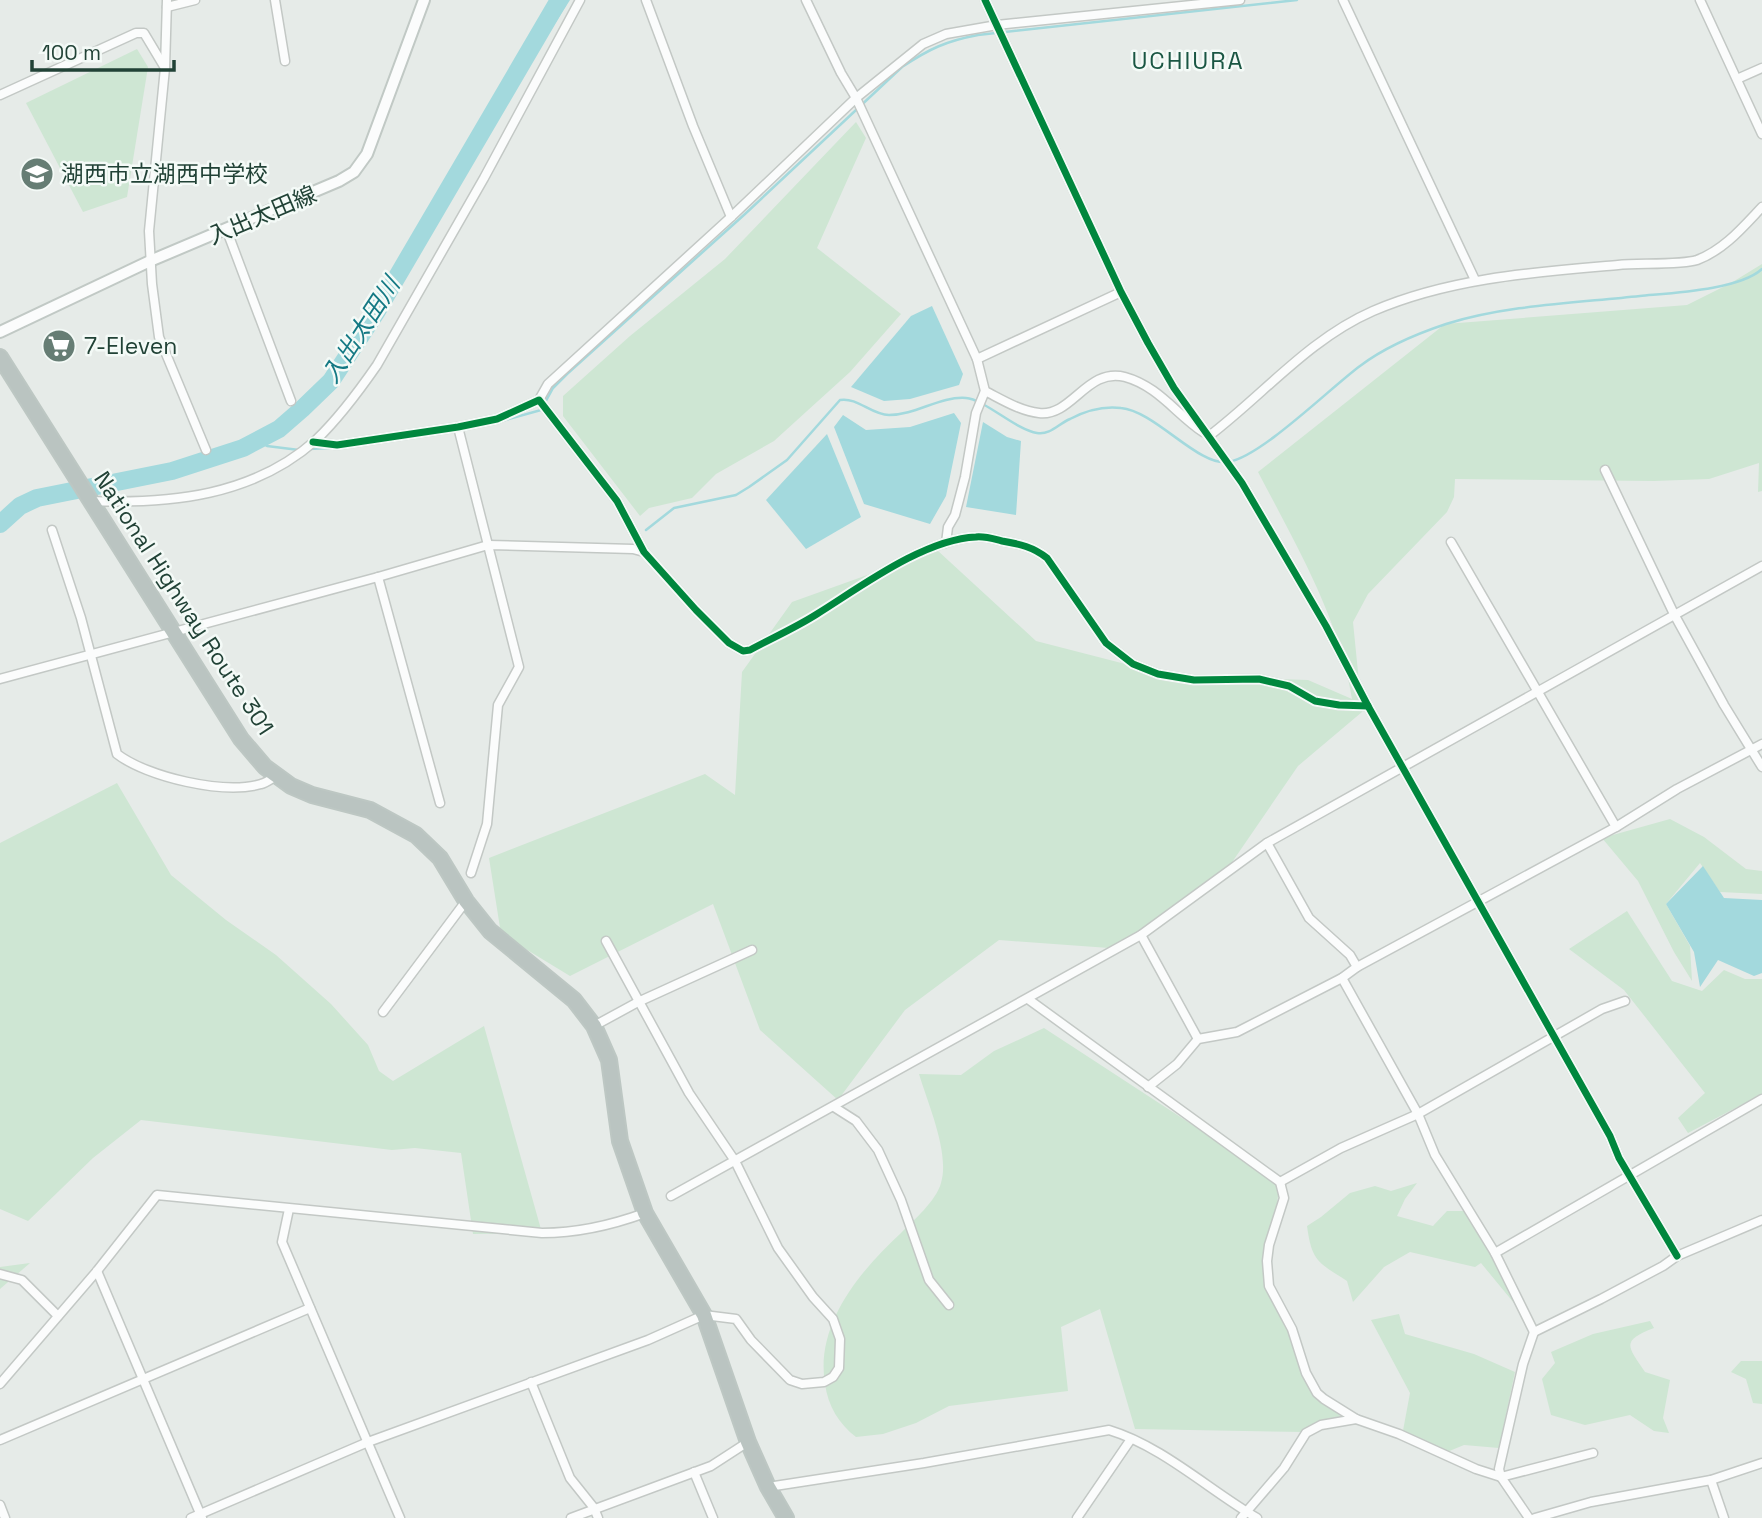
<svg xmlns="http://www.w3.org/2000/svg" width="1762" height="1518" viewBox="0 0 1762 1518" font-family="'Space Grotesk','Noto Sans JP',sans-serif">
	<rect width="100%" height="100%" fill="#e6ebe8"/>
	<g fill="#cee6d3">
		<path d="M137 49 148 67 127 197 83 212 26 103Z"/>
		<path d="M856 122 866 138 817 248 901 314 850 372 774 441 716 474 692 498 649 508 640 516 563 416V396L630 336 725 259Z"/>
		<path d="M1762 264V491L1758 492 1759 463 1709 479 1654 481 1455 479 1454 497 1447 512 1368 594 1353 622 1362 712 1298 766 1215 887 1109 948 999 940 905 1010 838 1100 760 1030 713 904 570 976 501 934 489 858 705 774 735 795 742 672 792 602 937 550 1036 641 1168 675 1308 680 1352 699C1339 617 1296 545 1258 472L1445 324 1687 305 1731 283Z"/>
		<path d="M117 783 171 875 226 920 276 955 331 1004 368 1045 379 1071 393 1081 484 1026 542 1233 473 1234 461 1153 415 1148 392 1150 141 1120 93 1158 28 1221 0 1209V843Z"/>
		<path d="M1670 819 1704 837 1746 869 1762 871V894L1720 892 1700 863 1666 904 1690 946 1692 981 1674 952 1638 881 1602 838Z"/>
		<path d="M1627 911 1672 981 1702 991 1724 970 1745 979H1762V1094L1688 1133 1678 1118 1705 1093 1624 990 1569 949Z"/>
		<path d="M1044 1028 1280 1182 1267 1273 1313 1386 1345 1421 1305 1432 1135 1429 1100 1309 1061 1327 1068 1391 949 1406 916 1423 883 1434 856 1437C839 1424 828 1406 825 1384 815 1324 860 1271 901 1233 914 1220 936 1201 941 1183 950 1153 928 1104 919 1074L961 1075 994 1051Z"/>
		<path d="M1417 1183 1405 1199 1397 1216 1433 1226 1447 1211H1470L1523 1314 1481 1263 1475 1267 1410 1252 1384 1267 1353 1302 1347 1281C1318 1262 1312 1262 1307 1226L1321 1217 1350 1193 1375 1186 1391 1191Z"/>
		<path d="M30 1263 0 1289V1267Z"/>
		<path d="M1399 1314 1405 1334 1474 1354 1515 1372 1499 1448 1464 1445 1447 1452 1402 1436 1410 1393 1371 1320Z"/>
		<path d="M1650 1321 1654 1328C1620 1341 1628 1346 1645 1372L1670 1380 1663 1418 1669 1433 1654 1431 1630 1415 1585 1425 1551 1415 1542 1379 1555 1363 1551 1352 1593 1334Z"/>
		<path d="M1741 1361H1762V1404L1753 1403 1746 1379 1731 1372Z"/>
	</g>
	<g fill="#a3d9dd">
		<path d="M550 0H570L549 33 535 43Z"/>
		<path d="M932 306 963 374 959 385 910 399 884 401 851 387 911 316Z"/>
		<path d="M954 413 961 423 946 496 930 524 864 504 834 427 843 415 866 430 910 427Z"/>
		<path d="M983 422 1007 437 1021 441 1016 515 966 507Z"/>
		<path d="M827 434 861 517 806 549 766 500Z"/>
		<path d="M1703 866 1724 898 1762 900V973L1754 976 1718 960 1700 987 1694 952 1666 904Z"/>
	</g>
	<g fill="none" stroke-linecap="round" stroke-linejoin="round">
		<g stroke="#a3d9dd" stroke-width="2.5">
			<path d="M502 421 541 410 553 388 567 374 745 214 902 67C929 49 946 41 978 35L1297 0"/>
			<path d="M258 441 267 446 299 450"/>
			<path d="M309 449 330 448"/>
			<path d="M646 530 674 508 736 495 749 487 787 460 840 400C858 397 871 415 889 415 916 415 940 396 966 398 984 399 1016 430 1037 433 1051 435 1058 424 1070 419 1085 411 1104 406 1121 408 1155 411 1199 467 1228 462 1261 457 1330 388 1360 366 1385 347 1416 334 1446 324 1507 305 1575 303 1640 296 1671 293 1739 290 1762 269"/>
		</g>
		<path stroke="#a3d9dd" stroke-width="18" d="M0 524 20 506 37 498 172 471 243 448 279 429 302 409 331 381 377 311 559 0"/>
		<defs>
			<g id="street">
				<path d="M167 0 165 68 149 231 152 284 159 337 206 450"/>
				<path d="M275 0 285 61"/>
				<path d="M646 0 693 126 731 217"/>
				<path d="M806 0 841 73 856 98 977 359 985 391 976 413 965 477 955 515 948 527 946 543"/>
				<path d="M985 0 1121 292 1148 343 1174 388 1242 483 1326 626 1368 706 1610 1136 1619 1158 1677 1256"/>
				<path d="M1343 0 1475 280"/>
				<path d="M1700 0 1762 134"/>
				<path d="M167 7 195 0"/>
				<path d="M1737 79 1762 68"/>
				<path d="M0 95 136 33H144L165 68"/>
				<path d="M227 231 291 401"/>
				<path d="M977 359 1121 292"/>
				<path d="M985 391C1001 399 1020 411 1039 413 1072 417 1087 367 1125 377 1158 386 1176 414 1203 432"/>
				<path d="M539 400 548 384 731 217 856 98 923 44 946 34 997 25 1240 0"/>
				<path d="M458 427 519 667 498 705 487 824 471 873"/>
				<path d="M1209 436C1264 394 1309 339 1373 311 1449 278 1536 272 1618 265 1637 263 1682 265 1697 260 1724 250 1743 227 1762 207"/>
				<path d="M313 442 337 445 458 427 497 419 539 400 617 501 644 552 696 610 729 643 743 651 750 650C772 638 795 628 817 614 859 588 924 539 976 537 984 536 994 539 1002 541 1020 544 1033 547 1047 558L1106 643 1133 664 1158 674 1194 680 1259 679 1289 686 1315 701 1339 705 1368 706"/>
				<path d="M1605 470 1674 614 1724 705 1762 767"/>
				<path d="M91 501C171 504 253 496 316 440 339 418 359 391 377 365L484 178 580 0"/>
				<path d="M52 530 81 618 117 754C147 777 224 795 261 784 266 783 271 779 276 776"/>
				<path d="M1451 542 1616 827"/>
				<path d="M378 577 440 803"/>
				<path d="M0 679 378 577 488 545 633 549 644 552"/>
				<path d="M1267 843 1309 918 1350 955 1357 967"/>
				<path d="M1141 935 1198 1039"/>
				<path d="M1342 978 1418 1114 1435 1155 1495 1253 1534 1332 1601 1299 1663 1266 1677 1256 1762 1220"/>
				<path d="M1028 999 1280 1182 1284 1198 1269 1245 1267 1261 1269 1286 1292 1329 1306 1373 1317 1393 1324 1399 1356 1419 1399 1434 1476 1469 1501 1477 1593 1453"/>
				<path d="M383 1012 466 901"/>
				<path d="M594 1026 638 1002 752 950"/>
				<path d="M1148 1087 1177 1064 1198 1039 1237 1032 1342 978 1357 967 1616 827 1677 789 1762 744"/>
				<path d="M834 1107 856 1121 878 1150 901 1200 929 1280 949 1305"/>
				<path d="M1280 1182 1341 1148 1418 1114 1602 1009 1625 1001"/>
				<path d="M671 1196 1141 935 1267 843 1762 566"/>
				<path d="M289 1209 282 1242 400 1518"/>
				<path d="M1495 1253 1762 1099"/>
				<path d="M97 1271 202 1518"/>
				<path d="M0 1274 22 1280 58 1316"/>
				<path d="M531 1382 570 1478 594 1508 598 1518"/>
				<path d="M0 1384 97 1271 157 1195 542 1233C577 1233 612 1225 645 1213"/>
				<path d="M0 1440 310 1308"/>
				<path d="M694 1472 713 1518"/>
				<path d="M1711 1480 1724 1518"/>
				<path d="M768 1487 924 1463 1109 1430C1162 1446 1209 1490 1257 1518"/>
				<path d="M0 1505 5 1518"/>
				<path d="M191 1518 368 1442 648 1340 704 1315 736 1319 751 1340 790 1380 802 1384 824 1382 833 1377 839 1368 840 1339 833 1319 813 1297 778 1248 735 1161 689 1093 606 941"/>
				<path d="M571 1518 711 1466 748 1442"/>
				<path d="M1077 1518 1131 1439"/>
				<path d="M1241 1518 1284 1468 1306 1433 1321 1425 1356 1419"/>
				<path d="M1529 1518 1501 1477 1499 1469 1523 1364 1534 1332"/>
				<path d="M1535 1518 1591 1502 1711 1480 1762 1463"/>
			</g>
			<path id="secondary" d="M0 332 150 261 339 181 354 172 367 154 424 0"/>
			<path id="highway" d="M0 357 241 739 265 767 291 786 312 795 370 810 416 835 440 858 466 901 490 931 574 1000 594 1026 609 1060 620 1141 645 1213 704 1315 748 1442 768 1487 786 1518"/>
		</defs>
		<use href="#street" stroke="#c3c8c5" stroke-width="11"/>
		<use href="#secondary" stroke="#c1c9c5" stroke-width="14"/>
		<use href="#highway" stroke="#bdc7c3" stroke-width="18"/>
		<use href="#street" stroke="#fbfcfc" stroke-width="8"/>
		<use href="#secondary" stroke="#fbfcfc" stroke-width="10"/>
		<use href="#highway" stroke="#bac4c1" stroke-width="14"/>
		<defs>
			<g id="cycleway">
				<path d="M985 0 1121 292 1148 343 1174 388 1242 483 1326 626 1368 706 1610 1136 1619 1158 1677 1256"/>
				<path d="M313 442 337 445 458 427 497 419 539 400 617 501 644 552 696 610 729 643 743 651 750 650C772 638 795 628 817 614 859 588 924 539 976 537 984 536 994 539 1002 541 1020 544 1033 547 1047 558L1106 643 1133 664 1158 674 1194 680 1259 679 1289 686 1315 701 1339 705 1368 706"/>
			</g>
		</defs>
		<use href="#cycleway" stroke="#f4faf7" stroke-width="11"/>
		<use href="#cycleway" stroke="#00873e" stroke-width="7"/>
	</g>
	<defs>
		<symbol id="school-disc" viewBox="-11 -11 22 22"><circle r="9.5" fill="#667d74" stroke="#f4faf7"/><path d="M0-5L7-2L0 1L-7-2ZM-4 1L0 2.5L4 1V4Q0 6-4 4Z" fill="#fff"/></symbol>
		<symbol id="supermarket-disc" viewBox="-11 -11 22 22"><circle r="9.5" fill="#667d74" stroke="#f4faf7"/><path d="M-6-5.5h2.5l.6 2H6L4.5 2H-2.5L-4.4-4H-6ZM-1.5 3.2a1.3 1.3 0 1 0 .1 0ZM3 3.2a1.3 1.3 0 1 0 .1 0Z" fill="#fff"/></symbol>
	</defs>
	<g fill-rule="evenodd">
		<use href="#school-disc" x="18" y="155" width="38" height="38"/>
		<use href="#supermarket-disc" x="40" y="327" width="38" height="38"/>
	</g>
	<g text-anchor="middle" stroke-width="5" stroke-linejoin="round" paint-order="stroke">
		<g font-size="23" fill="#214236" stroke="#f4faf7" text-anchor="start">
			<text x="61" y="182">湖西市立湖西中学校</text>
			<text x="84" y="354">7-Eleven</text>
		</g>
		<g font-size="23" fill="#214236" stroke="#f4faf7">
			<text transform="translate(262 215) rotate(-23)" y="8">入出太田線</text>
			<text transform="translate(184 603) rotate(57)" y="8">National Highway Route 301</text>
		</g>
		<g font-size="24" letter-spacing="2" fill="#1a5643" stroke="#f4faf7">
			<text x="1188" y="69">UCHIURA</text>
		</g>
		<g font-size="24" font-style="italic" fill="#147984" stroke="#f4faf7">
			<text transform="translate(361 330) rotate(-57)" y="8">入出太田川</text>
		</g>
	</g>
	<path d="M32 60v10h142v-10" fill="none" stroke="#214236" stroke-width="3.5"/>
	<text x="42" y="60" font-size="21" fill="#214236" stroke="#f4faf7" stroke-width="5" paint-order="stroke">100 m</text>
</svg>
